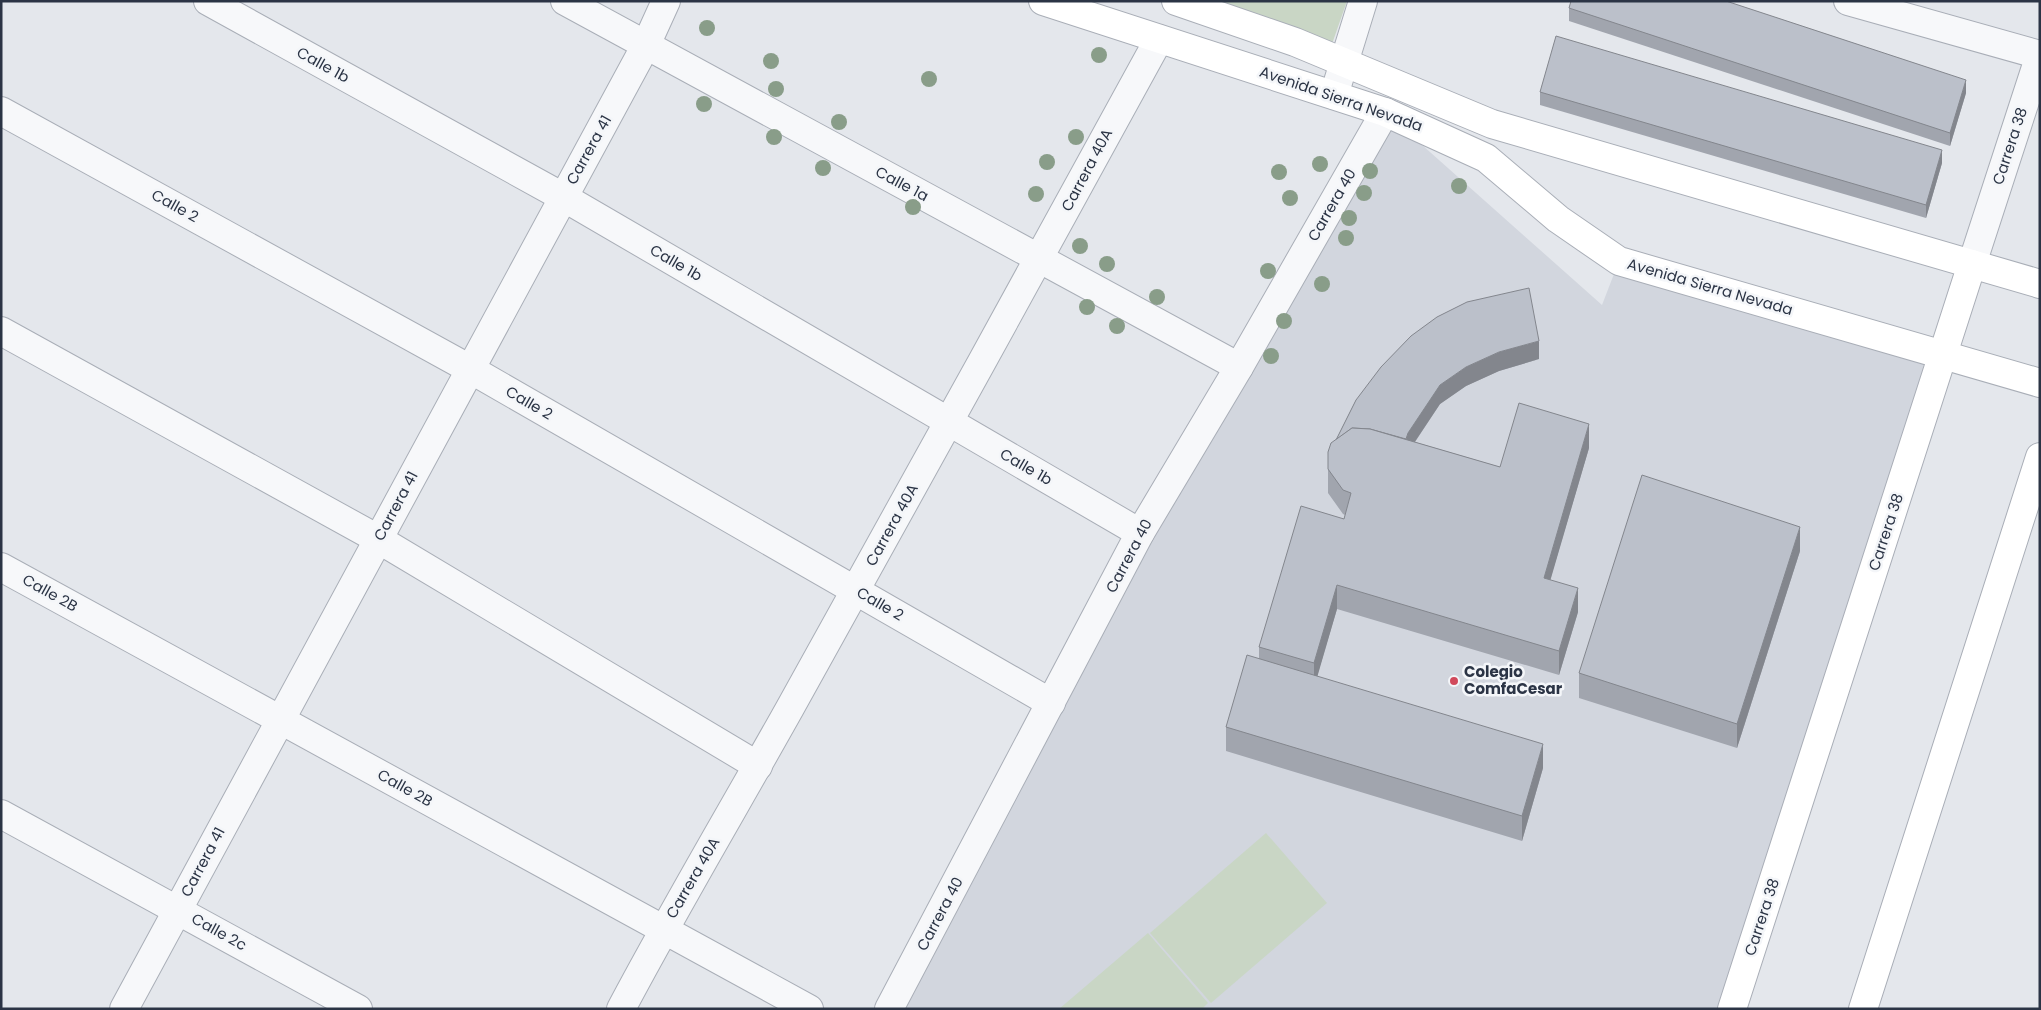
<svg xmlns="http://www.w3.org/2000/svg" width="2041" height="1010" viewBox="0 0 2041 1010" font-family="Poppins,sans-serif">
	<rect width="100%" height="100%" fill="#e4e7ec"/>
	<path fill="#d2d6de" d="M1385 112 1602 305 1619 261 1943 354 1733 1009H890Z"/>
	<g fill="#c9d6c5">
		<path d="M1213 1H1347L1332 44Z"/>
		<path d="M1266 833 1327 903 1211 1003 1150 933Z"/>
		<path d="M1148 933 1208 1003 1202 1009H1059Z"/>
	</g>
	<g fill="none" stroke-linecap="round" stroke-linejoin="round">
		<defs>
			<g id="street">
				<path d="M208 1 563 197 1140 533"/>
				<path d="M565 1 1239 367"/>
				<path d="M1848 1 2040 55 1972 264"/>
				<path d="M1334 95 1363 1"/>
				<path d="M1 111 470 369 1051 703"/>
				<path d="M1 331 378 539 758 766"/>
				<path d="M1 567 809 1009"/>
				<path d="M1 814 358 1009"/>
				<path d="M124 1009 646 45 666 1"/>
				<path d="M621 1009C675 907 734 808 790 708 914 485 1037 263 1159 39"/>
				<path d="M889 1009 1140 533 1239 367 1385 112"/>
			</g>
			<g id="secondary">
				<path d="M1043 1 1385 112 1486 158 1558 219 1619 261 2040 383"/>
				<path d="M1176 1 1295 42 1492 124 2040 284"/>
				<path d="M1732 1009 1972 264"/>
				<path d="M1863 1009 2040 457"/>
			</g>
		</defs>
		<use href="#street" stroke="#a9aeb7" stroke-width="30"/>
		<use href="#secondary" stroke="#a9aeb7" stroke-width="30"/>
		<use href="#street" stroke="#f7f8fa" stroke-width="28"/>
		<use href="#secondary" stroke="#fff" stroke-width="28"/>
	</g>
	<g fill="#899d89">
		<circle cx="707" cy="28" r="8"/>
		<circle cx="1099" cy="55" r="8"/>
		<circle cx="771" cy="61" r="8"/>
		<circle cx="929" cy="79" r="8"/>
		<circle cx="776" cy="89" r="8"/>
		<circle cx="704" cy="104" r="8"/>
		<circle cx="839" cy="122" r="8"/>
		<circle cx="774" cy="137" r="8"/>
		<circle cx="1076" cy="137" r="8"/>
		<circle cx="1047" cy="162" r="8"/>
		<circle cx="1320" cy="164" r="8"/>
		<circle cx="823" cy="168" r="8"/>
		<circle cx="1370" cy="171" r="8"/>
		<circle cx="1279" cy="172" r="8"/>
		<circle cx="1459" cy="186" r="8"/>
		<circle cx="1364" cy="193" r="8"/>
		<circle cx="1036" cy="194" r="8"/>
		<circle cx="1290" cy="198" r="8"/>
		<circle cx="913" cy="207" r="8"/>
		<circle cx="1349" cy="218" r="8"/>
		<circle cx="1346" cy="238" r="8"/>
		<circle cx="1080" cy="246" r="8"/>
		<circle cx="1107" cy="264" r="8"/>
		<circle cx="1268" cy="271" r="8"/>
		<circle cx="1322" cy="284" r="8"/>
		<circle cx="1157" cy="297" r="8"/>
		<circle cx="1087" cy="307" r="8"/>
		<circle cx="1284" cy="321" r="8"/>
		<circle cx="1117" cy="326" r="8"/>
		<circle cx="1271" cy="356" r="8"/>
	</g>
	<g fill="#a1a5ae">
		<path d="M1569 8 1966 93 1950 146 1569 21Z"/>
		<path d="M1540 92 1942 163 1926 218 1540 105Z"/>
		<path d="M1539 359 1499 371 1466 386 1440 404 1415 442 1500 467 1589 448 1550 580 1578 612 1559 675 1337 609 1317 676 1543 768 1522 841 1226 751V727L1259 659V647L1344 519 1345 515 1343 514 1328 493V452L1336 440 1356 400Z"/>
		<path d="M1800 551 1737 748 1579 698V673Z"/>
	</g>
	<g fill="#83868d">
		<path d="M1966 80V93L1950 146V133Z"/>
		<path d="M1942 150V163L1926 218V205Z"/>
		<path d="M1539 341V359L1499 371 1466 386 1440 404 1408 452 1405 444 1408 433 1440 385 1466 367 1499 352Z"/>
		<path d="M1589 424V448L1544 602V578Z"/>
		<path d="M1800 527V551L1737 748V724Z"/>
		<path d="M1337 585V609L1314 688V663Z"/>
		<path d="M1578 588V612L1559 675V651Z"/>
		<path d="M1543 744V768L1522 841V816Z"/>
	</g>
	<g fill="#bbc0ca" stroke="#83868d">
		<path d="M1571 1H1726L1966 80 1950 133 1569 8Z"/>
		<path d="M1556 36 1942 150 1926 205 1540 92Z"/>
		<path d="M1529 288 1539 341 1499 352 1466 367 1440 385 1408 433 1406 439 1370 429 1352 428 1336 440 1356 400 1381 367 1411 336 1437 317 1467 302Z"/>
		<path d="M1519 403 1589 424 1544 578 1578 588 1559 651 1337 585 1314 663 1259 647 1301 506 1344 519 1351 493 1343 490 1328 469V452L1331 443 1352 428 1370 429 1500 467Z"/>
		<path d="M1642 475 1800 527 1737 724 1579 673Z"/>
		<path d="M1247 655 1543 744 1522 816 1226 727Z"/>
	</g>
	<circle fill="#d1495b" stroke="#f4f6f9" stroke-width="2" cx="1454" cy="681" r="5"/>
	<g text-anchor="middle" stroke-width="5" stroke-linejoin="round" paint-order="stroke">
		<g font-size="15" fill="#2b3445" stroke="#f4f6f9">
			<text transform="translate(323 65) rotate(29)" y="5">Calle 1b</text>
			<text transform="translate(1341 99) rotate(19)" y="5">Avenida Sierra Nevada</text>
			<text transform="translate(2010 146) rotate(-72)" y="5">Carrera 38</text>
			<text transform="translate(589 150) rotate(-61)" y="5">Carrera 41</text>
			<text transform="translate(1087 170) rotate(-62)" y="5">Carrera 40A</text>
			<text transform="translate(902 184) rotate(28)" y="5">Calle 1a</text>
			<text transform="translate(1332 205) rotate(-60)" y="5">Carrera 40</text>
			<text transform="translate(175 206) rotate(29)" y="5">Calle 2</text>
			<text transform="translate(676 263) rotate(30)" y="5">Calle 1b</text>
			<text transform="translate(1710 287) rotate(16)" y="5">Avenida Sierra Nevada</text>
			<text transform="translate(529 403) rotate(30)" y="5">Calle 2</text>
			<text transform="translate(1026 467) rotate(30)" y="5">Calle 1b</text>
			<text transform="translate(396 506) rotate(-62)" y="5">Carrera 41</text>
			<text transform="translate(892 525) rotate(-61)" y="5">Carrera 40A</text>
			<text transform="translate(1886 532) rotate(-72)" y="5">Carrera 38</text>
			<text transform="translate(1129 556) rotate(-62)" y="5">Carrera 40</text>
			<text transform="translate(50 593) rotate(29)" y="5">Calle 2B</text>
			<text transform="translate(880 604) rotate(30)" y="5">Calle 2</text>
			<text transform="translate(405 788) rotate(29)" y="5">Calle 2B</text>
			<text transform="translate(203 862) rotate(-62)" y="5">Carrera 41</text>
			<text transform="translate(693 878) rotate(-60)" y="5">Carrera 40A</text>
			<text transform="translate(940 914) rotate(-62)" y="5">Carrera 40</text>
			<text transform="translate(1762 917) rotate(-72)" y="5">Carrera 38</text>
			<text transform="translate(219 932) rotate(29)" y="5">Calle 2c</text>
		</g>
		<g font-size="15" font-weight="bold" fill="#2b3445" stroke="#f4f6f9" text-anchor="start">
			<text x="1464" y="677">Colegio<tspan x="1464" dy="17">ComfaCesar</tspan></text>
		</g>
	</g>
	<rect width="2041" height="1010" fill="none" stroke="#2b3445" stroke-width="5"/>
</svg>
